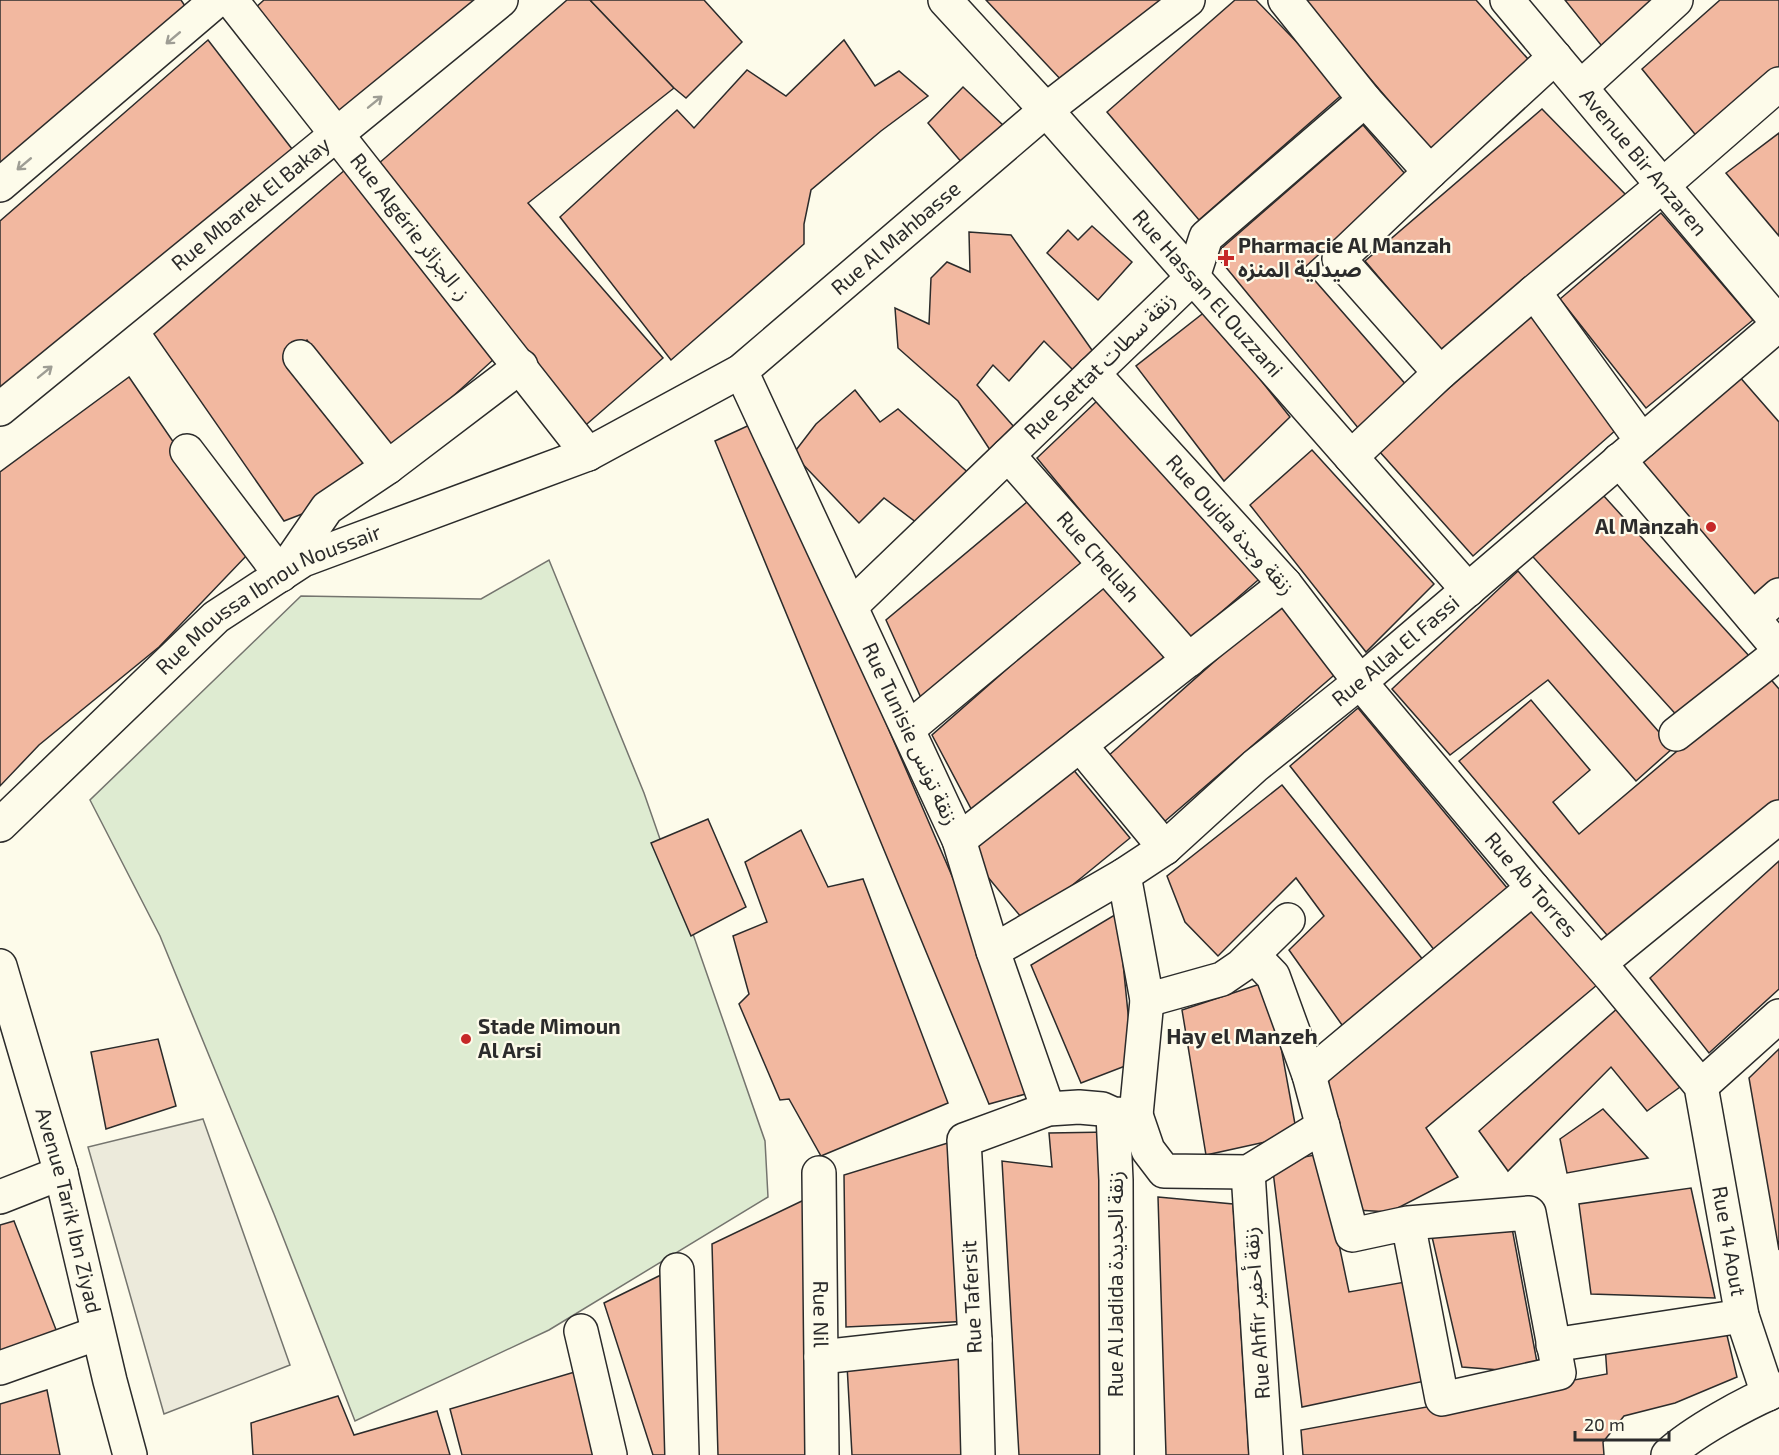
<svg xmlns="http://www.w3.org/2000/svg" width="1779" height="1455" viewBox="0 0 1779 1455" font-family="'Exo 2','Noto Sans Arabic',sans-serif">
	<rect width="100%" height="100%" fill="#fdfbea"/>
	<path fill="#deebd1" stroke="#74746e" stroke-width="1.5" d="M549 560 644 793 765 1141 768 1197 549 1330 355 1421 274 1214 160 936 90 800 301 596 481 599Z"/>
	<path fill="#eceadb" stroke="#74746e" stroke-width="1.5" d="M203 1119 290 1365 164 1414 88 1147Z"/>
	<g fill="#f2b8a0" stroke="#2b2b2b" stroke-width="1.5">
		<path d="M0 0H181L185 6 0 173Z"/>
		<path d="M264 0H488L343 121 253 10Z"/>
		<path d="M567 0H590L674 88 528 203 663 358 580 430 378 164Z"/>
		<path d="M590 0H704L742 42 686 98 674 88Z"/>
		<path d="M986 0H1162L1064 83Z"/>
		<path d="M1235 0H1256L1345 92 1199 220 1107 112Z"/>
		<path d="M1303 0H1476L1535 67 1437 157Z"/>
		<path d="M1565 0H1661L1605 50Z"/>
		<path d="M1720 0H1779V67L1698 138 1642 69Z"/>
		<path d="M208 40 299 158 0 405V221Z"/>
		<path d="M844 40 875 86 899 71 928 96 881 131 811 190 804 224V244L671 360 560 217 677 110 694 128 747 70 786 96Z"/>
		<path d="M963 87 1006 128 963 164 928 123Z"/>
		<path d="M1542 109 1626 195 1450 361 1365 261Z"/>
		<path d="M1363 125 1406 175 1304 268 1408 387 1359 429 1215 254Z"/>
		<path d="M1779 133V236L1726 173Z"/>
		<path d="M353 163 494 359 395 449 351 402 307 340 286 354 377 469 341 499 284 521 154 334Z"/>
		<path d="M1661 213 1753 320 1646 408 1560 299Z"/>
		<path d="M1092 226 1132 262 1098 300 1047 253 1068 230 1078 240Z"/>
		<path d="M969 232 1011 235 1094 353 1075 372 1044 341 1009 381 993 365 977 385 1015 428 992 453 958 401 898 348 895 308 929 324 931 278 947 262 970 272Z"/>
		<path d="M1206 311 1290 417 1224 481 1136 366Z"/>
		<path d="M1535 311 1625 422 1473 556 1379 451Z"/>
		<path d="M1731 367 1779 422V581L1756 601 1629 456Z"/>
		<path d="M129 377 249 553 159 647 39 745 0 786V472Z"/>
		<path d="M855 390 880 422 898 409 974 478 925 529 884 498 859 523 793 454 816 424Z"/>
		<path d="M1098 400 1265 574 1188 641 1037 458Z"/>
		<path d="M756 422 1044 1089 989 1104 715 441Z"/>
		<path d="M1312 450 1434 584 1366 652 1250 505Z"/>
		<path d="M1593 484 1750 657 1681 720 1524 547Z"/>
		<path d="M1027 502 1085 566 926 709 886 620Z"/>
		<path d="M1518 571 1673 748 1636 781 1548 680 1450 755 1392 689Z"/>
		<path d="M1101 586 1168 657 976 818 932 735Z"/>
		<path d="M1280 603 1340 670 1164 822 1107 757Z"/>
		<path d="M1767 675 1779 689V801L1612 941 1459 761 1531 700 1590 770 1553 802 1579 834Z"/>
		<path d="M1358 708 1508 889 1435 951 1290 766Z"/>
		<path d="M1067 762 1130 838 1026 923 963 847Z"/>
		<path d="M1282 785 1424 961 1347 1032 1289 950 1324 916 1296 878 1218 956 1185 922 1167 876Z"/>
		<path d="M708 819 746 907 691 936 651 843Z"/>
		<path d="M801 830 828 887 863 879 948 1103 821 1156 789 1099 780 1100 739 1004 749 994 733 936 767 922 745 862Z"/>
		<path d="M1779 861V989L1709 1053 1650 978Z"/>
		<path d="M1532 910 1597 985 1426 1128 1458 1177 1390 1212 1356 1210 1339 1152 1328 1078Z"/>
		<path d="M1118 913 1133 1063 1081 1083 1031 965Z"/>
		<path d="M1269 981 1297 1135 1206 1155 1182 1010Z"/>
		<path d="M1619 1007 1687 1082 1647 1111 1611 1067 1508 1171 1479 1131Z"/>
		<path d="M158 1039 176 1106 106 1129 91 1052Z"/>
		<path d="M1779 1049V1250L1749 1078Z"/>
		<path d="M1603 1109 1648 1158 1567 1173 1560 1139Z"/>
		<path d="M1110 1132 1128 1455H1019L1002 1161 1052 1167 1049 1133Z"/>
		<path d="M951 1142 972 1321 846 1327 844 1175Z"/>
		<path d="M1320 1154 1349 1292 1405 1282 1425 1381 1302 1407 1272 1163Z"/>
		<path d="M1691 1188 1715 1298 1591 1294 1579 1204Z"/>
		<path d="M1158 1197 1233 1204 1249 1455H1166Z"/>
		<path d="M804 1200 817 1455H718L712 1244Z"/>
		<path d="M14 1221 60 1340 0 1359V1225Z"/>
		<path d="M1430 1228H1512L1539 1373 1462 1367Z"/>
		<path d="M667 1272 688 1455H653L604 1303Z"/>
		<path d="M1725 1327 1737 1377 1675 1403 1624 1416 1603 1442 1604 1455H1303L1301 1430 1607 1374 1605 1345Z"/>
		<path d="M965 1356 974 1455H852L847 1365Z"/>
		<path d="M595 1366 622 1455H462L450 1409Z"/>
		<path d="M47 1390 60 1455H0V1404Z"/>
		<path d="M338 1396 354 1435 437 1411 450 1455H253L251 1423Z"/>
	</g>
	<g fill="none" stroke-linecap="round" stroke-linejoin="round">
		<defs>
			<g id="minor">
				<path d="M231 0 588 454"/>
				<path id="s1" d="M945 0 1046 110 1468 590"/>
				<path d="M1285 0 1365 100 1430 172 1339 259 1440 373"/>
				<path id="s2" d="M1507 0 1779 324"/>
				<path d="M1581 87 1676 0"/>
				<path d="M1430 172 1555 57"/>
				<path d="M0 185 217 0"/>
				<path d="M1534 292 1642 441"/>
				<path d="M300 357 388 467"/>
				<path d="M741 371 959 840 993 951 1048 1109"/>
				<path id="s3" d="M1093 373 1285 584 1360 682 1533 888 1611 977 1701 1086 1742 1316 1768 1394"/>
				<path id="s4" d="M0 409 501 0"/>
				<path d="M187 451 281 575 327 508 388 467 521 366"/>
				<path id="s5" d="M1008 455 1189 660"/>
				<path d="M1351 457 1440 373 1534 292 1663 185 1779 84"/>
				<path d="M1619 460 1779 649"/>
				<path d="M851 606 1193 277 1206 237 1365 100"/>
				<path d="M1753 618 1779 595"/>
				<path d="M908 729 1105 565"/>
				<path d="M1676 734 1779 653"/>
				<path d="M1080 745 1165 848"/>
				<path id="s6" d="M0 825 216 617 303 560 588 454 741 371 1046 110 1188 0"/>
				<path d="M959 840 1285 584"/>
				<path d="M1124 875 1147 1000 1136 1115"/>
				<path id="s7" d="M993 951 1124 875 1165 848 1255 766 1360 682 1779 324"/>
				<path d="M1253 955 1273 976 1309 1075 1352 1235 1408 1223 1529 1213 1559 1373 1442 1399 1408 1223"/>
				<path d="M1600 963 1779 817"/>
				<path id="s8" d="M0 966 61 1173 110 1381 130 1455"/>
				<path d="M1147 1000 1222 979 1241 966 1288 920"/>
				<path d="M1309 1075 1533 888"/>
				<path d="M1701 1086 1779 1016"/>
				<path d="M1113 1114 1116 1180 1117 1455"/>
				<path d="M1248 1172 1266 1455"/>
				<path id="s9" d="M819 1173 822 1455"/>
				<path d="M0 1197 61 1173"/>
				<path d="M677 1270 682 1455"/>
				<path d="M581 1331 610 1455"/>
				<path d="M1553 1345 1742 1316"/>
				<path d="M821 1357 975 1340"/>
				<path d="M0 1368 98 1333"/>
				<path d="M978 1455 975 1340 964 1140 1048 1109 1079 1107 1102 1109 1113 1114 1136 1115 1148 1150 1164 1171 1248 1172 1323 1126"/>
				<path d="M1668 1455C1694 1431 1746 1403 1779 1389"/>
			</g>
		</defs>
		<use href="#minor" stroke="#2b2b2b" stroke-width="36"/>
		<use href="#minor" stroke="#fdfbea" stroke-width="33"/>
	</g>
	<defs><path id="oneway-shaft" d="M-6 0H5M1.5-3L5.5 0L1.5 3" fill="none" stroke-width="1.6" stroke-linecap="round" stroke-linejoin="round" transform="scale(1.5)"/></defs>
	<g stroke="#9e9d94">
		<use href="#oneway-shaft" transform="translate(173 38) rotate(140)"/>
		<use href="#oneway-shaft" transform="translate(375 102) rotate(-39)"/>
		<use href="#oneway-shaft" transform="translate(24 164) rotate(140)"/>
		<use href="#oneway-shaft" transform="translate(45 372) rotate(-39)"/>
	</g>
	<g fill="#c62828" stroke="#fdfbea" stroke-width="2">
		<path d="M1223 249h6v6h6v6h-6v6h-6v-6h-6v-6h6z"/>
		<circle cx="1711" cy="527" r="6"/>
		<circle cx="466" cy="1039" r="6"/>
	</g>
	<g text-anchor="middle" stroke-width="4.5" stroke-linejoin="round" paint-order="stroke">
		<g font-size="21" fill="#2b2b2b" stroke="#fdfbea">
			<text dy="7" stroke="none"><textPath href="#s2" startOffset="212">Avenue Bir Anzaren</textPath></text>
			<text dy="7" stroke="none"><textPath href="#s4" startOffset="324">Rue Mbarek El Bakay</textPath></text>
			<text transform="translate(410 227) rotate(52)" y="7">Rue Algérie ز. الجزائر</text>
			<text dy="7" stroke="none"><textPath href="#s6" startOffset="1086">Rue Al Mahbasse</textPath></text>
			<text dy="7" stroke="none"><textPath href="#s1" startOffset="394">Rue Hassan El Ouzzani</textPath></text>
			<text transform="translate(1100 366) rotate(-44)" y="7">Rue Settat زنقة سطات</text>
			<text transform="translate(1230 525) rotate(48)" y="7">Rue Oujda زنقة وجدة</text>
			<text dy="7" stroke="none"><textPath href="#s5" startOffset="136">Rue Chellah</textPath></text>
			<text dy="7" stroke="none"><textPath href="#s6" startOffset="354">Rue Moussa Ibnou Noussair</textPath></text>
			<text dy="7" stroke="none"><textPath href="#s7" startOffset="504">Rue Allal El Fassi</textPath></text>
			<text transform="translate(910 734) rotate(65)" y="7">Rue Tunisie زنقة تونس</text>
			<text dy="7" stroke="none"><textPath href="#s3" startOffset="674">Rue Ab Torres</textPath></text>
			<text dy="7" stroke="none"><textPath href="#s8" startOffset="254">Avenue Tarik Ibn Ziyad</textPath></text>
			<text dy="7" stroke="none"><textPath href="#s3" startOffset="1095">Rue 14 Aout</textPath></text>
			<text transform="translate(1116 1284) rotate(-90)" y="7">Rue Al Jadida زنقة الجديدة</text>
			<text transform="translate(972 1297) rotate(-93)" y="7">Rue Tafersit</text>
			<text transform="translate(1257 1313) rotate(-94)" y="7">Rue Ahfir زنقة أحفير</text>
			<text dy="7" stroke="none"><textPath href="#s9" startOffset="141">Rue Nil</textPath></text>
		</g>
		<g font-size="21" font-weight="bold" fill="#2b2b2b" stroke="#fdfbea" text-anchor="start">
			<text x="1238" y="253">Pharmacie Al Manzah<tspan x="1238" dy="24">صيدلية المنزه</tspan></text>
			<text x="1699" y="534" text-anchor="end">Al Manzah</text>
			<text x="478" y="1034">Stade Mimoun<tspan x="478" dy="24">Al Arsi</tspan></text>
		</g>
		<g font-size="22" font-weight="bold" fill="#2b2b2b" stroke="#fdfbea">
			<text x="1242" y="1044">Hay el Manzeh</text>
		</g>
	</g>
	<path d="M1575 1431v9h94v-9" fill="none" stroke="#2b2b2b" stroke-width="3"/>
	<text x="1584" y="1431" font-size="18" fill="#2b2b2b" stroke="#fdfbea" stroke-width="4.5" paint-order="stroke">20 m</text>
</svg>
